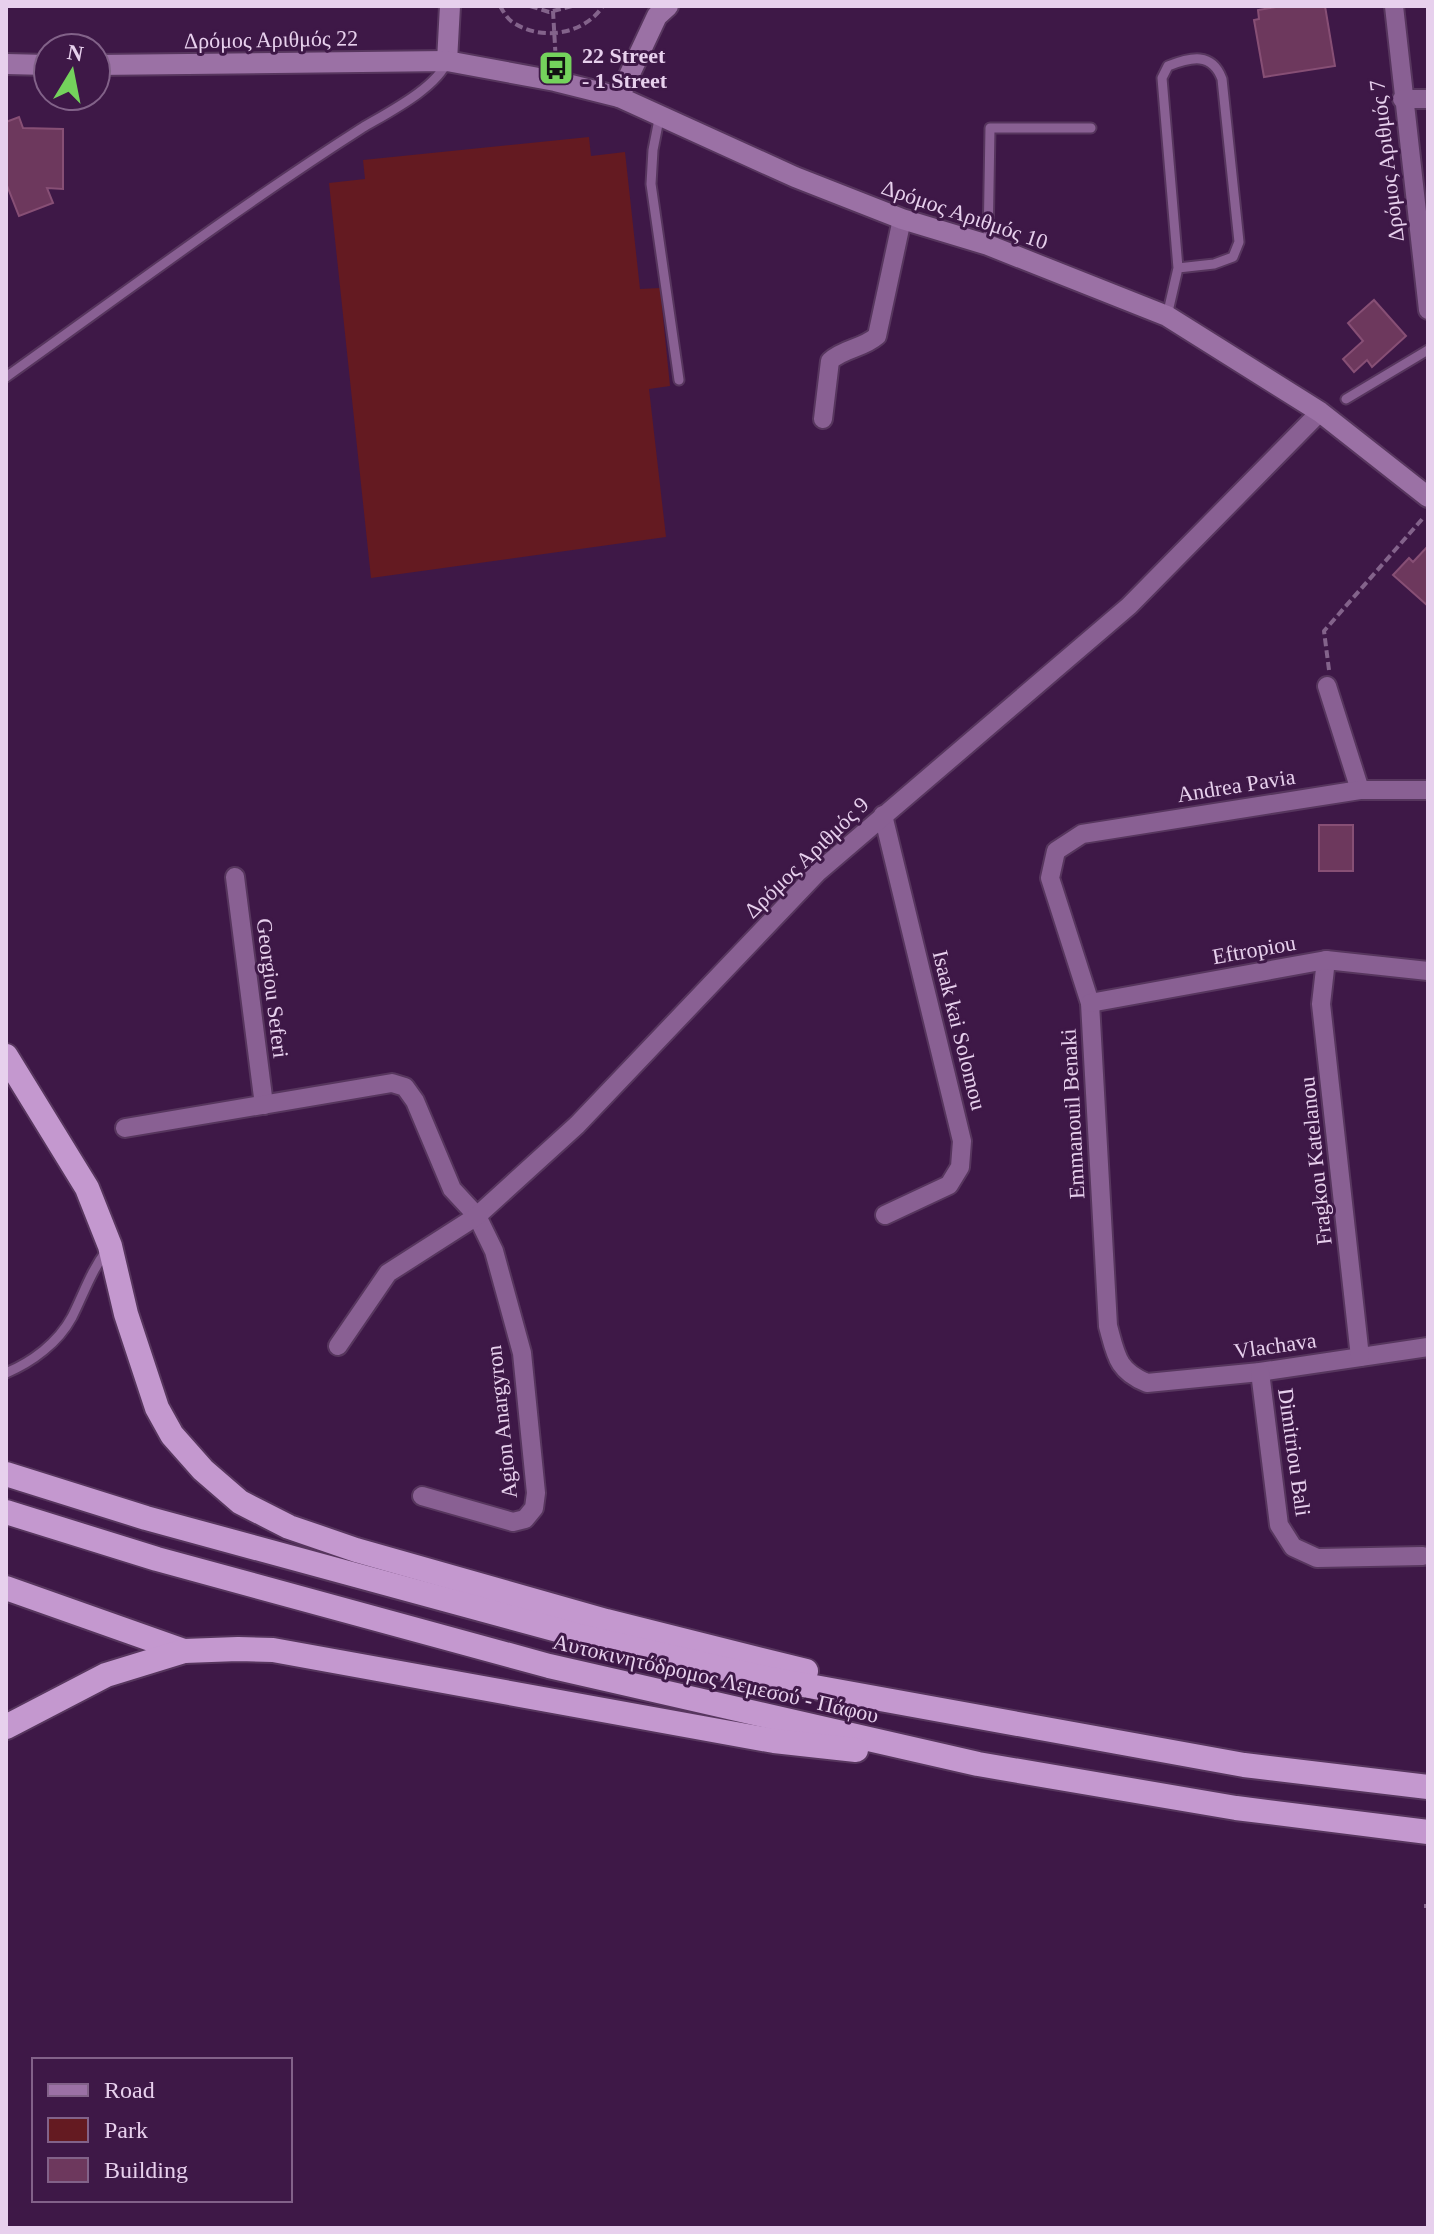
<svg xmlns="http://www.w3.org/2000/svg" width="1434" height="2234" viewBox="0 0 1434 2234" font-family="'Times New Roman',serif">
	<rect width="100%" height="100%" fill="#3e1847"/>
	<path fill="#641a21" d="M589 137 591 156 625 152 640 289 660 288 670 386 649 389 666 537 371 578 329 183 365 179 363 160Z"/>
	<g fill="#6d385d" stroke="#874f75" stroke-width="2">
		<path d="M1282 6H1325L1335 66 1264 77 1254 20 1259 19 1258 10Z"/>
		<path d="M19 117 23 128 63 129V189L47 188 53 203 19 216 6 183V122Z"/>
		<path d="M1374 300 1406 336 1372 367 1367 360 1354 372 1343 359 1363 341 1348 323Z"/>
		<path d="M1428 546V606L1393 575 1409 558 1413 562Z"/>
		<rect x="1319" y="825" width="34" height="46"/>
	</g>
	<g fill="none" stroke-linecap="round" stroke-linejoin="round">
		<defs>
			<g id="lane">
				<path d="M660 114 653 150 651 184 679 380"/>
				<path d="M988 245 990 128H1091"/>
				<path d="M1167 316 1178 268 1162 78 1168 66C1191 57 1212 52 1222 79L1239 242 1233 257 1214 264 1178 268"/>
				<path d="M6 377C124 293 240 206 362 128 387 113 437 88 447 61"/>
				<path d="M1346 399 1428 350"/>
				<path d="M6 1373C32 1362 58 1343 72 1317 84 1293 91 1271 107 1250"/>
			</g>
			<g id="street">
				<path d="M1394 6 1428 310"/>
				<path d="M1402 99H1428"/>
				<path d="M823 419 830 361C844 348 862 349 877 336L902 219"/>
				<path d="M1327 686 1360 790"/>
				<path d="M1428 790H1360L1082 834 1056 851 1050 878 1090 1003 1108 1326C1116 1355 1117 1371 1147 1383L1260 1372 1428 1347"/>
				<path d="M883 815 962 1141 960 1167 949 1185 885 1215"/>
				<path d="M235 877 264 1105"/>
				<path d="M1326 960 1321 1004 1360 1357"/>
				<path d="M1090 1003 1326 960 1428 971"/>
				<path d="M125 1128 392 1083 405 1087 415 1101 452 1189 477 1216 494 1251 522 1353 536 1493 534 1508 525 1519 513 1522 422 1496"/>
				<path d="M338 1346 388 1273 477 1216 577 1125 817 873 1129 606 1320 412"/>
				<path d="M1260 1372 1279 1525 1293 1547 1317 1558 1423 1556"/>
			</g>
			<g id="secondary">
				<path d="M447 61 450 6"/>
				<path d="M6 64 48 65"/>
				<path d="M96 65 447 61 555 81 619 97 795 177 902 219 988 245 1167 316 1320 412 1428 497"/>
				<path d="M619 97 657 16 668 6"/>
			</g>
			<g id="highway">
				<path d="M6 1056 87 1188 110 1246 126 1314 157 1408 172 1435 203 1470 240 1502 289 1527 356 1550 606 1621 806 1671"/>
				<path d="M6 1474 146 1518 583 1637 765 1678 1244 1765 1428 1787"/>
				<path d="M6 1512 157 1559 549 1666 978 1764 1236 1808 1428 1832"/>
				<path d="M6 1588 184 1651"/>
				<path d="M6 1727 106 1675 184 1651 238 1649 273 1650 774 1741 856 1750"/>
			</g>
		</defs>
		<use href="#lane" stroke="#57365e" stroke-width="13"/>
		<use href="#street" stroke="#57365e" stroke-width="22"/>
		<use href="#secondary" stroke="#57365e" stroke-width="24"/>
		<use href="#highway" stroke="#57365e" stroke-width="28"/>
		<g stroke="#83638b" stroke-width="4" stroke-dasharray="8 4" stroke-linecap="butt">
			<path d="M500 6C503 11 507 18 511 21 540 42 584 35 603 6"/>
			<path d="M530 6 549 12 572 6"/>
			<path d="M553 11 556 63"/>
			<path d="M1329 670 1324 631 1424 517"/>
			<path d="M1424 1906H1428"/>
		</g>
		<use href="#lane" stroke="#896093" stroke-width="9"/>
		<use href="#street" stroke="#896093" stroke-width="18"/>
		<use href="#secondary" stroke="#9b71a5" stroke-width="20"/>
		<use href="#highway" stroke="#c498cf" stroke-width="24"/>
	</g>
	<defs>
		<symbol id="bus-square" viewBox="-11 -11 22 22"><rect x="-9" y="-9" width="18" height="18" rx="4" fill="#74d25c" stroke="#3e1847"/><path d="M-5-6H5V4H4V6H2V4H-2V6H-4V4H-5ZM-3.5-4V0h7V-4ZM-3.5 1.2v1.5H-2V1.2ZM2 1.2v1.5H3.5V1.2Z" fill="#111"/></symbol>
	</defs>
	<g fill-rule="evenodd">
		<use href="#bus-square" x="536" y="48" width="40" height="40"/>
	</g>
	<g text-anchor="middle" stroke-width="6" stroke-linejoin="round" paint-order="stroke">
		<g font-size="22" fill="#e7d0ed" stroke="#3e1847">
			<text transform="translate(271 39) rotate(-1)" y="8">Δρόμος Αριθμός 22</text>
			<text transform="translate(1386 161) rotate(-97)" y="8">Δρόμος Αριθμός 7</text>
			<text transform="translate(965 214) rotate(19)" y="8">Δρόμος Αριθμός 10</text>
			<text transform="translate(1236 785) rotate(-9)" y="8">Andrea Pavia</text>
			<text transform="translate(806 857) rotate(-44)" y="8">Δρόμος Αριθμός 9</text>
			<text transform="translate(1254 949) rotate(-10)" y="8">Eftropiou</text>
			<text transform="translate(273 988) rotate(83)" y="8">Georgiou Seferi</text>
			<text transform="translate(960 1030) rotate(76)" y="8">Isaak kai Solomou</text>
			<text transform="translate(1072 1114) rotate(-93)" y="8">Emmanouil Benaki</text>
			<text transform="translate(1315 1161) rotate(-96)" y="8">Fragkou Katelanou</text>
			<text transform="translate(1275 1345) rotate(-8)" y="8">Vlachava</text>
			<text transform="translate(501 1422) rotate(-96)" y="8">Agion Anargyron</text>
			<text transform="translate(1295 1452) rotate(82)" y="8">Dimitriou Bali</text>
			<text transform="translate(716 1678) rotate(13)" y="8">Αυτοκινητόδρομος Λεμεσού - Πάφου</text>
		</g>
		<g font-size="22" font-weight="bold" fill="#e7d0ed" stroke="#3e1847" text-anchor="start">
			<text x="582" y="63">22 Street<tspan x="582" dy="25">- 1 Street</tspan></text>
		</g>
	</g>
	<rect width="1434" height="2234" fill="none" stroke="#e7d0ed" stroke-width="16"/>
	<rect x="32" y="2058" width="260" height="144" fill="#3e1847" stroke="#826289" stroke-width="2"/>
	<rect x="48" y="2084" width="40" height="12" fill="#9b71a5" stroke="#826289" stroke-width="2"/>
	<text x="104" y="2098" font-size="24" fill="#e7d0ed">Road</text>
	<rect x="48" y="2118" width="40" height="24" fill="#641a21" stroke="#826289" stroke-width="2"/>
	<text x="104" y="2138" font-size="24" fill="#e7d0ed">Park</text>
	<rect x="48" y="2158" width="40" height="24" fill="#6d385d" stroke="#826289" stroke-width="2"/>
	<text x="104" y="2178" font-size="24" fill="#e7d0ed">Building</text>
	<g transform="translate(72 72) rotate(10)"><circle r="38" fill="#3e1847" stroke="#826289" stroke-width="2"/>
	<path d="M0-6L14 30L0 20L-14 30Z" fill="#74d25c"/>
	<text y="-12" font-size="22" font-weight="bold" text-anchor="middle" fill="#e7d0ed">N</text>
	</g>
</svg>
